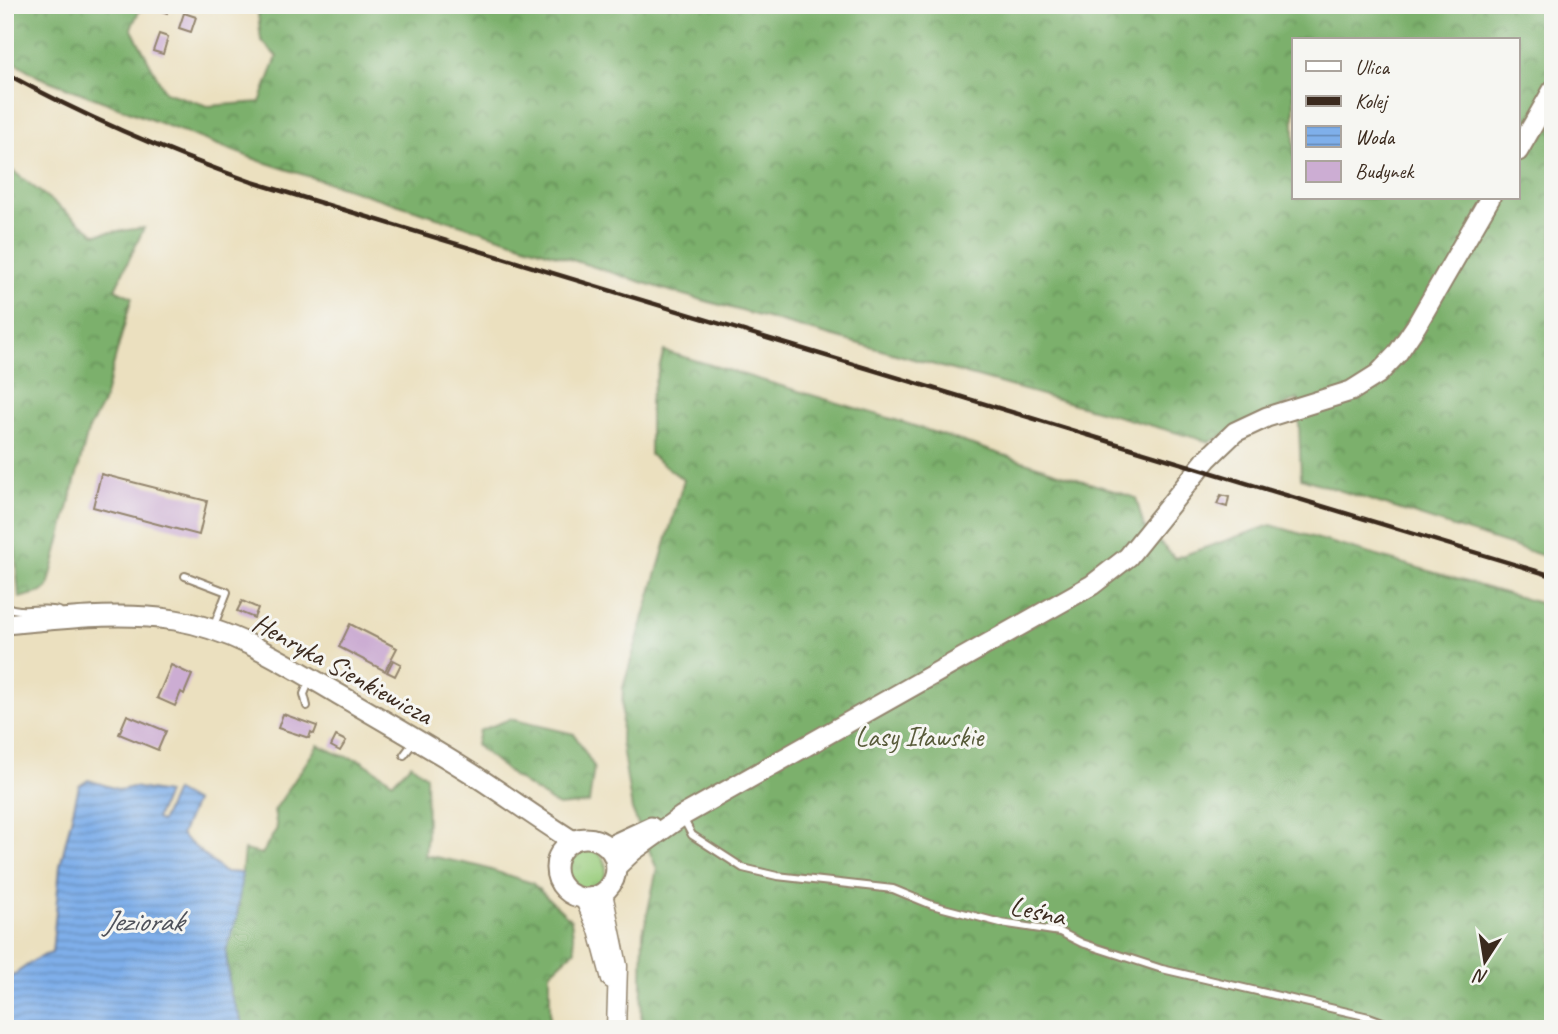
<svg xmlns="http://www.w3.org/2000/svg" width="1558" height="1034" viewBox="0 0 1558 1034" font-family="Caveat,sans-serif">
	<defs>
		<pattern id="grass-tufts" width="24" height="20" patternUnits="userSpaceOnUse" patternTransform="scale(1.75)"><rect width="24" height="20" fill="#9acd7d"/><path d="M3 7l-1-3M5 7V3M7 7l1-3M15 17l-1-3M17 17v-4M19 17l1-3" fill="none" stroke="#86b06c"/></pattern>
		<pattern id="forest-crowns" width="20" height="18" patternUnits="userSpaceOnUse" patternTransform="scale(1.75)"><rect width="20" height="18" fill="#7bb06c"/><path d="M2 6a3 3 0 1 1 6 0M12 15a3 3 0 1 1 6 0" fill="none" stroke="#668f58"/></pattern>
		<pattern id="water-rules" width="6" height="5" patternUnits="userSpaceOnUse" patternTransform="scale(1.75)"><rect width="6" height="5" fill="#7fafea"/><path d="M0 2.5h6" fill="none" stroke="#698fbd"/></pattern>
	</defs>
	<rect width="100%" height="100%" fill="#f6f6f2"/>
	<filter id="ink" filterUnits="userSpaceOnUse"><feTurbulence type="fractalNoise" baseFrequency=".0143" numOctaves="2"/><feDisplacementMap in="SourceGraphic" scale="14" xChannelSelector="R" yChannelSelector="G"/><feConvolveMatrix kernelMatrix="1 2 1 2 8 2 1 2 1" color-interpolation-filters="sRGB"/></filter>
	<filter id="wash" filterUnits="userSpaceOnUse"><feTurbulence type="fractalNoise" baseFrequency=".00686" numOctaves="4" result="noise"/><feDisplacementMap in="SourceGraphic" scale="28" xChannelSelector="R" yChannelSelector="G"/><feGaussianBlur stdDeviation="1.57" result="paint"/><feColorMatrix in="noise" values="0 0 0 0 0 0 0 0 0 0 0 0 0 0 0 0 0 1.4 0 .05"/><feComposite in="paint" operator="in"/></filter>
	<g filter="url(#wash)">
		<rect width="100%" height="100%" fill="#ebe0bf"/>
		<circle fill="url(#grass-tufts)" stroke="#6a7c4e" stroke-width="2" cx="586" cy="869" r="20"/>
		<g fill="url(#forest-crowns)" stroke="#5b6d45" stroke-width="2" fill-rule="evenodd">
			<path d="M5 5H142L131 28 165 92 208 106 260 102 277 57 261 40 257 5H443L451 11 481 5H1553V559L1301 478 1298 399 1210 442 670 291 260 161 39 77 5 56ZM1294 40H1518V198H1294Z"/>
			<path d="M5 165 95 234 144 228 115 289 132 297 103 403 88 431 48 587 42 592 19 598 15 548 5 549Z"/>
			<path d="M664 351 902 422 1136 498 1144 527 1175 558 1271 525 1553 607V1029H641L643 933 657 869 632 810 621 741 623 688 684 480 650 455V400Z"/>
			<path d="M510 719 574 734 594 767 589 803 558 806 513 776 476 745 479 731Z"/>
			<path d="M318 745 340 755 360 760 393 782 411 764 426 776 427 834 425 855 478 866 532 883 571 920 575 950 550 973V1029H245L230 993 226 951 237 917 244 850 262 854 277 828 274 811Z"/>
		</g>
		<path fill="url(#water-rules)" stroke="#5d6c84" stroke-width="2" d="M88 780 120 790 133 787 167 793 156 819 161 822 175 791 195 802 181 835 224 872 242 873 237 917 226 951 230 993 245 1029H5V981L39 957 52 953 60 866 79 786Z"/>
		<g id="blocks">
			<g fill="#ccadd3">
				<path d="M146 5H170L167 13Z"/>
				<path d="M184 13 196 17 191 32 179 28Z"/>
				<path d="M159 34 168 37 163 54 153 51Z"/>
				<path d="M101 474 207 501 199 535 93 507Z"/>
				<path d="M1221 495 1229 497 1227 507 1217 504Z"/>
				<path d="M242 601 258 608 254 618 237 611Z"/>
				<path d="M350 624 397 648 385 671 339 647Z"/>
				<path d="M393 660 401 664 395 676 387 672Z"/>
				<path d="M171 665 192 675 184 694 181 692 175 706 157 698Z"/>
				<path d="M283 714 317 726 314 734 311 732 309 738 278 728Z"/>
				<path d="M127 715 166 731 158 750 119 734Z"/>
				<path d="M336 736 346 741 340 751 331 746Z"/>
			</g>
		</g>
	</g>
	<g filter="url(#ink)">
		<use href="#blocks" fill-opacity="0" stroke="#93856e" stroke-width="2"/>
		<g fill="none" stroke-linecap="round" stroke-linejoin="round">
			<defs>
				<g id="service">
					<path d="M185 576 227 592 213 628"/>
					<path d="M5 606C22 615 41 606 59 611"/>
					<path d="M307 706 304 694 310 680"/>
					<path d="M404 755 413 743"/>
					<path d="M683 818 692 835 743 868 777 876 893 889 932 905 1001 923 1060 932 1082 943 1162 969 1369 1017 1402 1029"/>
				</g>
				<g id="secondary">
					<path d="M603 893 618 966 616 1029"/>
					<path d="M584 898 598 930 611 979"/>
				</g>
				<g id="primary">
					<path d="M1518 151 1553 90"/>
					<path d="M5 624C62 619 118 611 175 620 235 630 287 664 338 694 383 720 428 746 471 773 505 795 538 819 573 841"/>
					<circle cx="586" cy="868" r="30"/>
					<path d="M608 847 651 827"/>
					<path d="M616 867 633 851 682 816 1092 585 1128 557 1207 459 1235 432 1267 417 1351 391 1378 374 1397 354 1416 326 1490 198"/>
				</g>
			</defs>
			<use href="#service" stroke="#93856e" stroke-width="10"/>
			<use href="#secondary" stroke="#93856e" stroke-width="21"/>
			<use href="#primary" stroke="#93856e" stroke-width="23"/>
			<use href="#service" stroke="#fff" stroke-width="6"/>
			<use href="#secondary" stroke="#fff" stroke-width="18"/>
			<use href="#primary" stroke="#fff" stroke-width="19"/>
			<path stroke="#3b2a1e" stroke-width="4.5" d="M5 73C85 117 167 152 252 182L1553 576"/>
		</g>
	</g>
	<g text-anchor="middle" stroke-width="6" stroke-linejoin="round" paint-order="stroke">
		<g font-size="28" fill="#3b2a1e" stroke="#f6f6f2">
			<text transform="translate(343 668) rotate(29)" y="10">Henryka Sienkiewicza</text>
			<text transform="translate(1038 910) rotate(12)" y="10">Leśna</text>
		</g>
		<g font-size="28" fill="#585b3a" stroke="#f6f6f2">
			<text x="919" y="746">Lasy Iławskie</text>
		</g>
		<g font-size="30" font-style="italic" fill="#4f525b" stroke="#f6f6f2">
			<text x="143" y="931">Jeziorak</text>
		</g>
	</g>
	<rect width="1558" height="1034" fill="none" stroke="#f6f6f2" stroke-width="28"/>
	<rect x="1292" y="38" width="228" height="161" fill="#f6f6f2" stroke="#aba49d" stroke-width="2"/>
	<rect x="1306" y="61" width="35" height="10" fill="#ffffff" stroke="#aba49d" stroke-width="2"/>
	<text x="1355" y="74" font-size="21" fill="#3b2a1e">Ulica</text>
	<rect x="1306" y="96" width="35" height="10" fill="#3b2a1e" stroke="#aba49d" stroke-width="2"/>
	<text x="1355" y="108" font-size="21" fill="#3b2a1e">Kolej</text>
	<rect x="1306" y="126" width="35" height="21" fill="url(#water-rules)" stroke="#aba49d" stroke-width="2"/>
	<text x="1355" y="144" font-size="21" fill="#3b2a1e">Woda</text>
	<rect x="1306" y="161" width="35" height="21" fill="#ccadd3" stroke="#aba49d" stroke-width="2"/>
	<text x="1355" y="178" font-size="21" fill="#3b2a1e">Budynek</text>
	<g transform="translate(1485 961) rotate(192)" stroke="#f6f6f2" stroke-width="5" paint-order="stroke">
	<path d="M0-5L12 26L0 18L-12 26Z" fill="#3b2a1e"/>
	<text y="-10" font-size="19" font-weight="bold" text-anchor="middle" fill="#3b2a1e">N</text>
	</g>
</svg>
